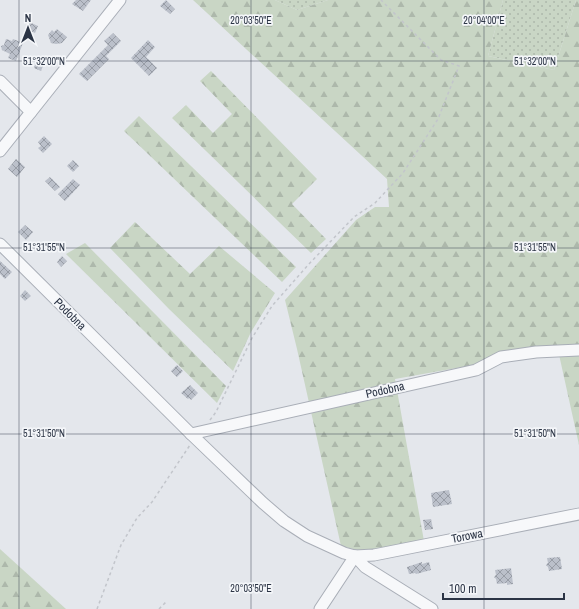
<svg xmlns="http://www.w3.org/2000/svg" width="579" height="609" viewBox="0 0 579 609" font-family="'Archivo Narrow',sans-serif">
	<defs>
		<pattern id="grass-dots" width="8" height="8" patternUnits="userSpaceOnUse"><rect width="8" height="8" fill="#c9d6c5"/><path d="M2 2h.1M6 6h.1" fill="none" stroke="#adb8ab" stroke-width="1.8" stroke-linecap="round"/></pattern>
		<pattern id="forest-firs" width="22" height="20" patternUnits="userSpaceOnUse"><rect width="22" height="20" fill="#c9d6c5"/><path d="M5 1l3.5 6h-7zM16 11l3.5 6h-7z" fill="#adb8ab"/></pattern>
		<pattern id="building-cross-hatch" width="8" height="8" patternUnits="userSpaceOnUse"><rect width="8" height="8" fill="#bbc0ca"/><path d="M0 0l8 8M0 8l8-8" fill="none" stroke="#989da6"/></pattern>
	</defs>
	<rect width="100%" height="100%" fill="#e4e7ec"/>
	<g fill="url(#grass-dots)">
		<path d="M275 0H328L297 10Z"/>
		<path d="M503 0H576L554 70 488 56Z"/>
	</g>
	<g fill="url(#forest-firs)">
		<path d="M193 0H275L297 10 328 0H503L488 56 554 70 576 0H579V445L558 350 395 379 424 541 362 551 341 546 297 349 285 300 356 220 375 207H389L387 179Z"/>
		<path d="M211 71 317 179 292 204 326 239 311 253 172 118 186 105 213 133 232 114 200 81Z"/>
		<path d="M139 116 296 267 282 282 124 131Z"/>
		<path d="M135 222 190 274 219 246 275 293 251 332 233 371 169 309 110 248Z"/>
		<path d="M85 243 226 386 217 403 66 254Z"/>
		<path d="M0 549 66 609H0Z"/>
	</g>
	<g fill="url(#building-cross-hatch)">
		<path d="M76 0H91L83 11 72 4Z"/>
		<path d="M166 0 175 9 170 14 160 6Z"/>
		<path d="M29 22 38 26 35 33 26 29Z"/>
		<path d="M57 29 67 37 62 43 56 44 51 43 48 35 52 30 54 32Z"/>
		<path d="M113 33 121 41 106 56 109 59 87 81 79 74 108 45 104 41Z"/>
		<path d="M6 39 12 41 13 39 23 43 16 61 8 58 10 54 2 50 1 46 4 45Z"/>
		<path d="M148 40 155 47 146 57 157 68 149 76 131 58Z"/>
		<path d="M37 59 45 61 41 71 34 68Z"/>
		<path d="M44 136 52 144 43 153 38 148 41 146 38 142Z"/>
		<path d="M16 159 25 167 17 177 8 169Z"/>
		<path d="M73 160 79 166 73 172 67 166Z"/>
		<path d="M50 177 60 187 55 191 45 181Z"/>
		<path d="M73 179 80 185 65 201 58 194Z"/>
		<path d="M25 225 33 232 26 240 18 232Z"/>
		<path d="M62 256 67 261 61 267 57 262Z"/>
		<path d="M0 261 12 272 5 279 0 274Z"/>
		<path d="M25 290 31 296 25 301 20 296Z"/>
		<path d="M177 365 183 371 177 377 171 371Z"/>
		<path d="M190 385 198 393 191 400 189 398 188 399 181 393Z"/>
		<path d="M449 490 452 504 433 507 431 493Z"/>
		<path d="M431 519 433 529 425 530 423 520Z"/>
		<path d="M560 557 562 569 549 571 548 567 546 565 548 563 547 558Z"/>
		<path d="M422 562V564L429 562 431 570 416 574 415 573 409 574 407 567Z"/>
		<path d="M511 568 513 584 507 585V583L497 584 496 579 494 577 496 575 495 570Z"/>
	</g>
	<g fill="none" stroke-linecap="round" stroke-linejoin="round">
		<defs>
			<g id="minor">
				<path d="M0 81 31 112"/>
				<path d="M0 151 120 0"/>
				<path d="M0 244 191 434 263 503 284 521 307 536 344 553 355 556 374 555 579 514"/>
				<path d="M191 434 476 370 501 357 536 352 579 350"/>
				<path d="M355 556 365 567 432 609"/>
				<path d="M320 609 355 556"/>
			</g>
		</defs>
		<use href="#minor" stroke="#a9aeb7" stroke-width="13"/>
		<g stroke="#c2c5cb" stroke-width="1.5" stroke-dasharray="3 3" stroke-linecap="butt">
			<path d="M210 420 216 412 252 338 272 306 308 265 354 217 375 203 403 173 438 119 459 66 441 60 381 0"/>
			<path d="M97 609 121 545 137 518 152 502 190 445"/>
			<path d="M159 609 166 602"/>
		</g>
		<use href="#minor" stroke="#f7f8fa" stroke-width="11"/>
	</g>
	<path fill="none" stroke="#2b3445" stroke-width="1" stroke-opacity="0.45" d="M19 0V609M251 0V609M484 0V609M0 61H579M0 248H579M0 434H579"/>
	<g text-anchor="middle" stroke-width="3.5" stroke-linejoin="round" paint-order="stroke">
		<g font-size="12" fill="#2b3445" stroke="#f4f6f9">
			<text transform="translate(70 314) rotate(45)" y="4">Podobna</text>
			<text transform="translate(385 390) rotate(-13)" y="4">Podobna</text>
			<text transform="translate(467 536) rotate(-11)" y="4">Torowa</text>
		</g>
	</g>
	<g font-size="10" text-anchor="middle" fill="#2b3445" stroke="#f4f6f9" stroke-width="3.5" stroke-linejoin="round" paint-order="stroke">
		<text x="251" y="24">20°03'50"E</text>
		<text x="484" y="24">20°04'00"E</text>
		<text x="44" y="65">51°32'00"N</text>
		<text x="535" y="65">51°32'00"N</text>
		<text x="44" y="251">51°31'55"N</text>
		<text x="535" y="251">51°31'55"N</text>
		<text x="44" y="437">51°31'50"N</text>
		<text x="535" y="437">51°31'50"N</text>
		<text x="251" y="592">20°03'50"E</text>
	</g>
	<g transform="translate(28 28)" stroke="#f4f6f9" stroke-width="3" paint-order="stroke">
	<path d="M0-3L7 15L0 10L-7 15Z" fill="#2b3445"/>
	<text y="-6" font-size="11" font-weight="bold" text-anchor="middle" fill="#2b3445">N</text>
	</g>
	<path d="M443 593v6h121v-6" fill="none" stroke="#2b3445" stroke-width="2"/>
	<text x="449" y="593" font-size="12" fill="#2b3445" stroke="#f4f6f9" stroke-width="3" paint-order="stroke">100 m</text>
</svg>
